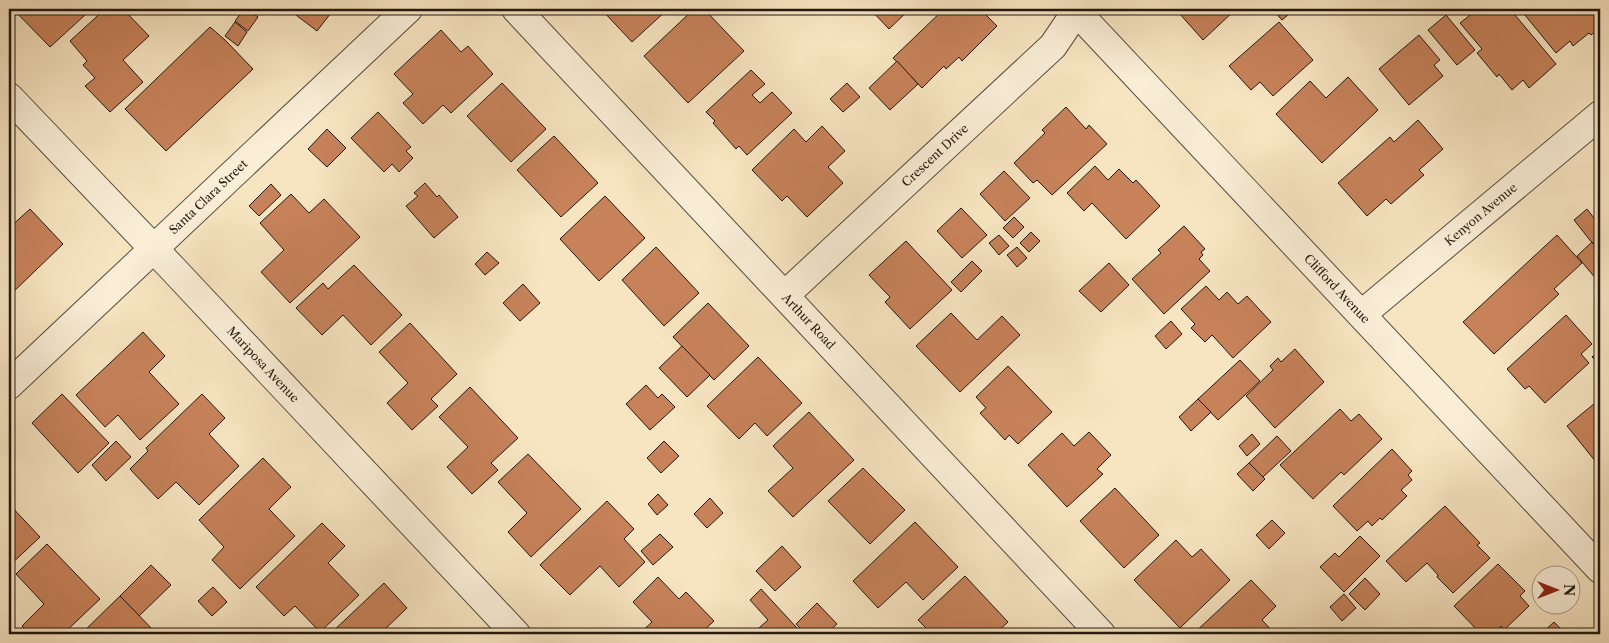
<svg xmlns="http://www.w3.org/2000/svg" width="1609" height="643" viewBox="0 0 1609 643" font-family="'Libre Caslon Text',serif">
	<rect width="100%" height="100%" fill="#f7e5c1"/>
	<filter id="stains"><feTurbulence type="fractalNoise" baseFrequency=".004" numOctaves="4"/><feColorMatrix values="0 0 0 0 .2 0 0 0 0 .09 0 0 0 0 .02 0 0 0 .5 -.17"/></filter>
	<radialGradient id="worn" r=".72"><stop offset=".6" stop-color="#630" stop-opacity="0"/><stop offset="1" stop-color="#630" stop-opacity=".3"/></radialGradient>
	<g fill="#c7825a" stroke="#221811">
		<path d="M13 9H79L85 15 50 47Z"/>
		<path d="M105 9H123L149 36 123 60 143 82 110 112 85 86 95 78 83 65 87 61 70 41Z"/>
		<path d="M244 9H247L258 17 248 31 235 21Z"/>
		<path d="M288 9H334L317 31Z"/>
		<path d="M601 9H668L632 42Z"/>
		<path d="M694 9H704L744 51 688 103 644 56Z"/>
		<path d="M870 9H910L889 29Z"/>
		<path d="M944 9H980L997 26 962 61 959 57 946 69 944 66 922 88 893 58Z"/>
		<path d="M1183 9H1236L1203 40 1179 13Z"/>
		<path d="M1272 9H1295L1282 20Z"/>
		<path d="M1478 9H1510L1556 64 1529 88 1523 80 1512 90 1499 74 1497 77 1477 53 1482 49 1460 23Z"/>
		<path d="M1520 9H1600V28L1591 35 1589 33 1573 46 1570 41 1556 53Z"/>
		<path d="M1446 15 1475 50 1457 65 1428 30Z"/>
		<path d="M235 22 247 32 238 46 225 36Z"/>
		<path d="M1279 22 1313 60 1273 96 1260 82 1251 90 1229 66Z"/>
		<path d="M210 27 225 40 253 69 166 151 125 109Z"/>
		<path d="M441 30 461 52 468 46 493 74 451 113 443 105 423 124 403 103 413 94 394 74Z"/>
		<path d="M1419 35 1440 60 1434 65 1443 76 1409 105 1379 69Z"/>
		<path d="M897 61 918 84 890 110 869 88Z"/>
		<path d="M751 70 765 84 752 95 760 103 772 92 792 113 747 155 739 146 736 149 713 123 715 121 706 112Z"/>
		<path d="M1348 77 1378 110 1322 163 1276 114 1310 81 1326 98Z"/>
		<path d="M502 83 546 129 511 162 467 116Z"/>
		<path d="M847 83 860 97 843 112 830 99Z"/>
		<path d="M1066 107 1086 129 1089 125 1107 144 1052 195 1037 180 1033 183 1014 163 1045 133 1042 130Z"/>
		<path d="M378 112 411 147 406 151 413 158 399 172 392 164 384 172 351 138Z"/>
		<path d="M1418 120 1443 149 1419 170 1424 175 1391 204 1386 199 1367 216 1338 183 1390 137 1394 142Z"/>
		<path d="M822 126 845 151 828 167 843 183 807 217 787 196 782 201 752 170 794 129 806 142Z"/>
		<path d="M327 129 346 148 327 167 308 149Z"/>
		<path d="M554 136 598 183 561 217 517 170Z"/>
		<path d="M1095 166 1108 180 1119 169 1133 183 1136 180 1160 206 1126 239 1092 203 1084 211 1067 193Z"/>
		<path d="M1004 171 1030 198 1005 221 980 194Z"/>
		<path d="M425 183 437 197 439 195 458 217 434 238 406 206 418 196 414 193Z"/>
		<path d="M271 184 281 195 259 216 249 206Z"/>
		<path d="M291 194 309 213 324 199 360 237 290 303 261 272 284 250 260 223Z"/>
		<path d="M605 196 645 238 599 281 560 239Z"/>
		<path d="M961 208 987 235 962 258 937 231Z"/>
		<path d="M30 209 63 244 9 296V228Z"/>
		<path d="M1587 209 1600 226V238L1593 244 1574 220Z"/>
		<path d="M1014 217 1024 227 1013 238 1003 228Z"/>
		<path d="M1184 226 1205 249 1201 252 1203 255 1199 259 1210 271 1164 314 1132 279 1161 253 1158 250Z"/>
		<path d="M1031 232 1040 241 1029 252 1020 243Z"/>
		<path d="M999 235 1009 246 999 255 989 243Z"/>
		<path d="M1557 235 1582 263 1554 289 1559 294 1494 354 1463 322Z"/>
		<path d="M906 241 952 290 910 329 885 302 890 297 869 275Z"/>
		<path d="M1596 241 1600 246V277L1597 280 1577 256 1592 242 1593 244Z"/>
		<path d="M656 247 699 293 664 326 622 280Z"/>
		<path d="M1017 247 1027 258 1017 267 1007 255Z"/>
		<path d="M487 252 499 263 485 275 475 264Z"/>
		<path d="M972 261 982 271 961 292 951 282Z"/>
		<path d="M1109 263 1129 285 1101 312 1079 291Z"/>
		<path d="M354 265 402 315 371 345 343 315 322 335 296 308 323 283 328 289Z"/>
		<path d="M523 284 540 303 520 321 503 303Z"/>
		<path d="M1206 286 1219 300 1227 292 1238 304 1247 296 1271 322 1233 358 1212 335 1205 342 1191 328 1195 324 1181 309Z"/>
		<path d="M708 303 749 346 714 380 673 337Z"/>
		<path d="M951 313 977 340 1002 316 1020 335 960 392 916 346Z"/>
		<path d="M1566 315 1592 344 1581 354 1589 363 1545 403 1529 386 1525 389 1507 369Z"/>
		<path d="M1171 321 1182 334 1166 349 1155 336Z"/>
		<path d="M410 323 457 374 431 399 438 406 412 430 387 403 408 383 379 352Z"/>
		<path d="M143 332 165 356 149 372 179 404 140 440 118 415 105 427 76 395Z"/>
		<path d="M682 346 710 375 687 397 659 368Z"/>
		<path d="M1295 349 1324 382 1275 428 1246 396 1273 370 1270 366 1278 358 1281 362Z"/>
		<path d="M1600 350V365L1592 357Z"/>
		<path d="M758 357 802 403 767 436 755 423 739 439 707 406Z"/>
		<path d="M1240 360 1260 381 1218 420 1198 399Z"/>
		<path d="M1008 366 1052 412 1018 444 1009 435 1005 440 980 413 986 408 976 397Z"/>
		<path d="M646 385 658 398 662 394 675 407 650 430 626 404Z"/>
		<path d="M470 387 518 438 491 463 498 470 472 494 447 467 468 447 439 417Z"/>
		<path d="M62 394 109 443 78 473 32 423Z"/>
		<path d="M202 394 225 418 209 434 239 466 199 505 176 482 158 499 130 469 148 451 146 448Z"/>
		<path d="M1198 399 1211 412 1191 431 1179 417Z"/>
		<path d="M1600 399V467L1567 426Z"/>
		<path d="M1340 409 1351 421 1359 414 1382 439 1344 475 1341 472 1313 499 1280 465Z"/>
		<path d="M809 412 854 460 793 517 768 491 793 468 773 446Z"/>
		<path d="M1089 432 1111 455 1097 469 1103 474 1067 507 1028 465 1062 433 1074 446Z"/>
		<path d="M1252 434 1260 444 1247 456 1239 446Z"/>
		<path d="M1277 436 1291 451 1263 477 1249 463Z"/>
		<path d="M116 441 131 457 106 481 92 465Z"/>
		<path d="M664 441 679 456 661 473 647 458Z"/>
		<path d="M1392 449 1412 471 1408 475 1412 480 1401 490 1407 496 1382 520 1380 518 1372 526 1368 521 1357 531 1333 506Z"/>
		<path d="M528 454 581 509 531 557 508 532 527 513 498 482Z"/>
		<path d="M263 458 291 487 269 509 295 536 240 589 212 560 224 547 199 520Z"/>
		<path d="M1249 463 1265 479 1253 491 1237 474Z"/>
		<path d="M863 468 905 510 870 544 828 501Z"/>
		<path d="M1115 488 1159 535 1124 568 1080 521Z"/>
		<path d="M658 494 668 505 657 515 648 504Z"/>
		<path d="M710 498 723 513 707 528 694 514Z"/>
		<path d="M607 501 634 529 624 539 645 562 619 587 600 566 570 595 540 565Z"/>
		<path d="M9 504 40 537 9 566Z"/>
		<path d="M1445 506 1480 543 1477 545 1490 558 1453 593 1437 577 1438 575 1427 563 1406 582 1386 561Z"/>
		<path d="M1272 520 1285 533 1269 549 1256 535Z"/>
		<path d="M915 522 958 567 923 600 906 582 878 608 853 581Z"/>
		<path d="M322 523 345 546 328 563 359 595 320 632 295 606 284 616 256 587Z"/>
		<path d="M660 534 673 547 653 565 641 551Z"/>
		<path d="M1360 536 1380 556 1344 592 1320 567 1335 553 1339 557Z"/>
		<path d="M1176 540 1192 557 1201 549 1230 580 1180 628 1134 580Z"/>
		<path d="M47 544 100 599 63 634H30L22 626 44 604 16 574Z"/>
		<path d="M782 546 801 567 775 591 756 571Z"/>
		<path d="M1498 564 1525 591 1520 596 1529 606 1504 630 1501 626 1493 634H1481L1454 606Z"/>
		<path d="M151 565 171 585 139 616 120 596Z"/>
		<path d="M965 576 1008 622 995 634H932L918 620Z"/>
		<path d="M658 577 679 599 686 592 714 621 700 634H639L652 622 633 602Z"/>
		<path d="M1365 578 1380 594 1365 610 1349 594Z"/>
		<path d="M1251 580 1276 606 1262 620 1275 634H1193Z"/>
		<path d="M384 583 407 608 383 631 386 634H330Z"/>
		<path d="M213 587 227 602 212 616 198 601Z"/>
		<path d="M761 589 797 628 790 634H752L768 620 750 600Z"/>
		<path d="M1344 594 1356 608 1342 621 1330 607Z"/>
		<path d="M120 596 157 634H81Z"/>
		<path d="M817 603 837 624 826 634H806L796 624Z"/>
		<path d="M1554 622 1566 634H1541Z"/>
	</g>
	<g fill="none" stroke-linecap="round" stroke-linejoin="round">
		<defs>
			<g id="minor">
				<path id="s1" d="M9 97 173 269 516 634"/>
				<path id="s2" d="M785 295 1053 46 1078 9"/>
				<path id="s3" d="M1362 314 1600 115"/>
				<path id="s4" d="M9 385 408 9"/>
			</g>
			<g id="tertiary">
				<path id="s5" d="M516 9 1101 634"/>
				<path id="s6" d="M1074 9 1600 569"/>
			</g>
		</defs>
		<use href="#minor" stroke="#574b3d" stroke-width="30"/>
		<use href="#tertiary" stroke="#574b3d" stroke-width="30"/>
		<use href="#minor" stroke="#faeed7" stroke-width="28"/>
		<use href="#tertiary" stroke="#faeed7" stroke-width="28"/>
	</g>
	<g text-anchor="middle" stroke-width="4" stroke-linejoin="round" paint-order="stroke">
		<g font-size="12" fill="#221811" stroke="#faeed7">
			<text dy="4" stroke="none"><textPath href="#s2" startOffset="205">Crescent Drive</textPath></text>
			<text dy="4" stroke="none"><textPath href="#s4" startOffset="274">Santa Clara Street</textPath></text>
			<text dy="4" stroke="none"><textPath href="#s3" startOffset="155">Kenyon Avenue</textPath></text>
			<text dy="4" stroke="none"><textPath href="#s6" startOffset="384">Clifford Avenue</textPath></text>
			<text dy="4" stroke="none"><textPath href="#s5" startOffset="428">Arthur Road</textPath></text>
			<text dy="4" stroke="none"><textPath href="#s1" startOffset="369">Mariposa Avenue</textPath></text>
		</g>
	</g>
	<rect width="1609" height="643" fill="none" stroke="#f7e5c1" stroke-width="30"/>
	<rect x="10" y="10" width="1589" height="623" fill="none" stroke="#221811" stroke-width="2.5"/>
	<rect x="15" y="15" width="1579" height="613" fill="none" stroke="#221811"/>
	<g transform="translate(1556 590) rotate(90)"><circle r="24" fill="#faeed7" stroke="#a49888"/>
	<path d="M0-4L9 19L0 12L-9 19Z" fill="#8f2418"/>
	<text y="-8" font-size="14" font-weight="bold" text-anchor="middle" fill="#221811">N</text>
	</g>
	<rect width="100%" height="100%" filter="url(#stains)"/>
	<rect width="100%" height="100%" fill="url(#worn)"/>
</svg>
